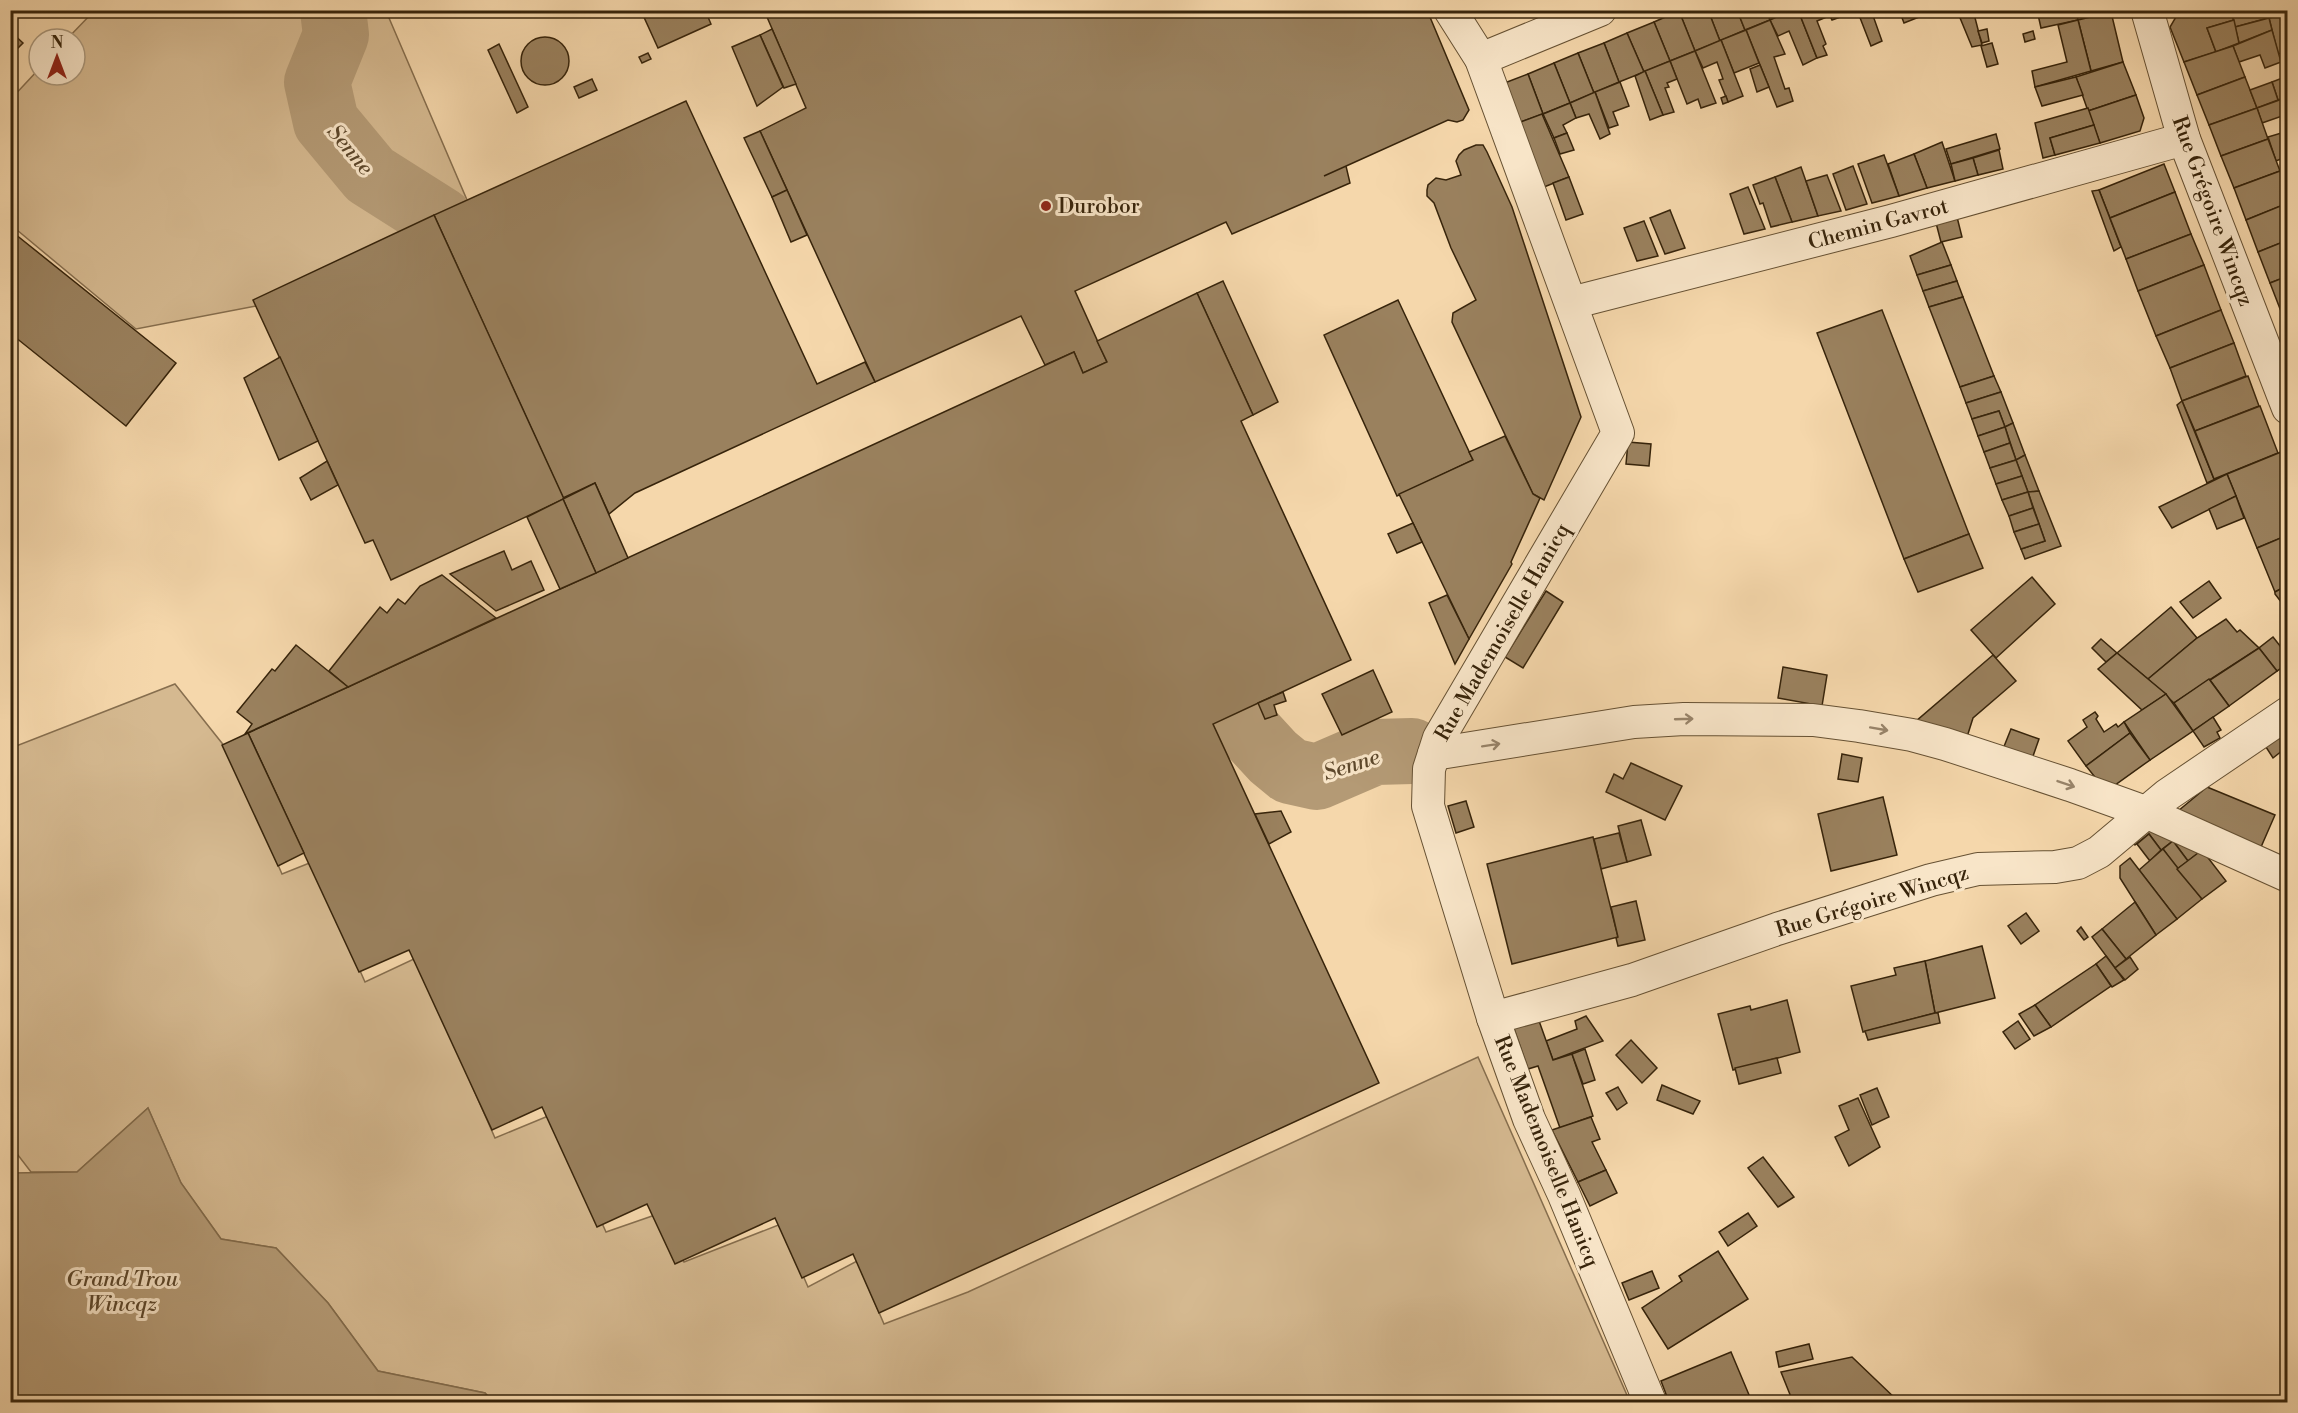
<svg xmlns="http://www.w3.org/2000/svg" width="2298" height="1413" viewBox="0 0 2298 1413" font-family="'Libre Bodoni',serif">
	<rect width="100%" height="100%" fill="#f5d7ab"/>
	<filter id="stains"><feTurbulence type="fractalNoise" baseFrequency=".00333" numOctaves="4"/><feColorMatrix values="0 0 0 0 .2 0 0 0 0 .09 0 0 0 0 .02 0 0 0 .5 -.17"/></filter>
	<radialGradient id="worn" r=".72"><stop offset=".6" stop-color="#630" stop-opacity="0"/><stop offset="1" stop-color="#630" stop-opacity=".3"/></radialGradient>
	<g fill="#d5b990" stroke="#866e4e" stroke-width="1.5">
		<path d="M94 11H386L470 207 256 306 136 329 11 225 10 100 39 69V75H75V39H67Z"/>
		<path d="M175 684 229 752 282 874 312 862 365 982 416 958 495 1138 553 1114 606 1232 658 1214 684 1262 781 1224 808 1287 857 1261 884 1324 968 1292 1478 1057 1630 1402H493L485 1393 378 1371 328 1303 276 1248 221 1239 181 1183 148 1108 77 1172H31L11 1146V748Z"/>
	</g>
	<path fill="#b49a75" stroke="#826b4b" stroke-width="1.5" d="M148 1108 181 1183 221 1239 276 1248 328 1303 378 1371 485 1393 493 1402H11V1173L77 1172Z"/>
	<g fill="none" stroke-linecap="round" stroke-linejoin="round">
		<g stroke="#b49a75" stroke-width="66">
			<path d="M333 10 336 35 317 82 326 122 370 175 441 220"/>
			<path d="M1239 720 1273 757 1290 771 1317 777 1375 752 1412 751"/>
		</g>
	</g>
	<g fill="#9a815e" stroke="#37240b" stroke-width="1.5">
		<path d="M653 10H705L711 24 658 48 643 15Z"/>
		<path d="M764 10H1427L1469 110 1463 120 1457 122 1448 120 1324 176 1346 166 1350 183 1232 234 1226 222 1075 291 1107 362 1083 373 1074 352 1045 365 1021 316 875 382 760 131 806 108Z"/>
		<path d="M1708 10H1737L1745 30 1720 41Z"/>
		<path d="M1708 10 1720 41 1695 51 1679 11Z"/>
		<path d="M1737 10H1767L1770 20 1745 30Z"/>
		<path d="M1767 10H1792L1770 20Z"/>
		<path d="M1792 10H1798L1817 58 1803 65 1789 31 1778 36 1770 20Z"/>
		<path d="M1798 10H1827L1829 16 1817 21 1826 44 1823 46 1827 55 1817 58Z"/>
		<path d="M1827 10H1857V11L1832 20Z"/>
		<path d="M1871 10 1882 41 1871 46 1857 10Z"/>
		<path d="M1899 10H1916L1919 17 1904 23Z"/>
		<path d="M1973 10 1982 45 1972 47 1958 13Z"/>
		<path d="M2037 10H2076L2078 20 2041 28Z"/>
		<path d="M2076 10H2110L2111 12 2078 20Z"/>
		<path d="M2180 10H2231L2234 20 2207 28 2216 52 2184 62 2170 27Z"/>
		<path d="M2231 10H2266L2268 18 2235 27Z"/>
		<path d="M2266 10H2288V13L2268 18Z"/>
		<path d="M1679 11 1695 51 1670 61 1654 22Z"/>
		<path d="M2111 12 2123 62 2091 71 2078 20Z"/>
		<path d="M2288 13V51L2278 54 2269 18Z"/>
		<path d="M2269 18 2272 30 2239 43 2235 27Z"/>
		<path d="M1770 20 1785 54 1774 57 1785 89 1789 88 1793 101 1777 107 1746 30Z"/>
		<path d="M2078 20 2091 71 2035 87 2032 71 2067 62 2058 25Z"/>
		<path d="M2234 20 2239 43 2216 52 2207 28Z"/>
		<path d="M1654 22 1670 61 1644 72 1627 33Z"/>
		<path d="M772 29 796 84 784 88 760 35Z"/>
		<path d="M1987 29 1989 41 1982 43 1978 31Z"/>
		<path d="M1746 30 1759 63 1734 73 1721 40Z"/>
		<path d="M2272 30 2281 62 2265 68 2260 55 2239 62 2233 46Z"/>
		<path d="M10 31 23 43 10 56Z"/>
		<path d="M2033 31 2035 39 2025 42 2023 34Z"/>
		<path d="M1627 33 1644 72 1619 82 1604 43Z"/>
		<path d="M760 35 783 87 757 106 732 47Z"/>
		<circle cx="545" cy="61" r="24"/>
		<path d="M1721 40 1743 96 1728 102 1719 80 1723 79 1717 62 1703 68 1695 51Z"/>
		<path d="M1604 43 1619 82 1594 93 1578 53Z"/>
		<path d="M1992 43 1998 64 1987 67 1981 46Z"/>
		<path d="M499 44 528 107 517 113 488 50Z"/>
		<path d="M2233 46 2245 77 2197 95 2184 62Z"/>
		<path d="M1695 51 1716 103 1701 108 1698 99 1687 104 1670 61Z"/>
		<path d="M648 53 651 59 642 63 639 57Z"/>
		<path d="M1578 53 1594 93 1570 103 1554 63Z"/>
		<path d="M1670 61 1677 79 1667 83 1669 87 1665 88 1674 112 1663 115 1645 71Z"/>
		<path d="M2123 62 2136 95 2088 111 2076 77Z"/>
		<path d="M1554 63 1570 103 1543 114 1528 74Z"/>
		<path d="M1760 65 1769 87 1757 92 1750 69Z"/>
		<path d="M1645 71 1663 115 1650 120 1635 76Z"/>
		<path d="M1528 74 1543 114 1518 123 1502 84Z"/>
		<path d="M2076 77 2083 95 2042 106 2035 87Z"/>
		<path d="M2245 77 2257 108 2209 125 2197 95Z"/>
		<path d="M2285 77 2288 97 2278 100 2272 82Z"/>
		<path d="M592 79 597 90 579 98 574 87Z"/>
		<path d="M1620 82 1629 106 1613 112 1618 125 1609 128 1595 92Z"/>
		<path d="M2272 82 2278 100 2257 108 2250 90Z"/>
		<path d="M1595 92 1610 134 1600 139 1589 114 1576 118 1570 103Z"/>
		<path d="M2136 95 2144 118 2140 131 2100 143 2088 111Z"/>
		<path d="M1726 96 1728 102 1723 104 1721 98Z"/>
		<path d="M2288 97V114L2262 123 2257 108Z"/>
		<path d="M686 101 817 384 865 362 875 382 635 493 609 514 595 483 563 498 434 215Z"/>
		<path d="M1570 103 1576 118 1563 125 1567 133 1554 138 1543 114Z"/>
		<path d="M2088 108 2094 125 2050 138 2055 155 2043 158 2035 123Z"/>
		<path d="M2257 108 2268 139 2221 156 2209 125Z"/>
		<path d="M1542 114 1569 177 1544 187 1518 123Z"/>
		<path d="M2094 125 2100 143 2055 155 2050 138Z"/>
		<path d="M760 131 787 190 772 197 744 138Z"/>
		<path d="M2288 131V156L2276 161 2268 137Z"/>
		<path d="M1567 133 1574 150 1560 154 1554 138Z"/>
		<path d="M1996 134 2000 149 1951 164 1946 149Z"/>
		<path d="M2268 139 2280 171 2234 188 2221 156Z"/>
		<path d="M1942 142 1955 181 1927 188 1914 154Z"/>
		<path d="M1476 145H1483L1487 152 1512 207 1581 417 1544 500 1533 494 1452 322 1453 313 1476 300 1451 248 1434 203 1427 196V190L1428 185 1436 178 1446 180 1461 175 1456 161 1459 155 1464 150Z"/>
		<path d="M1999 150 2003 169 1978 175 1973 158Z"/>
		<path d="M1914 154 1927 188 1899 196 1888 164Z"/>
		<path d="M1884 155 1899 196 1872 203 1858 164Z"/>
		<path d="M1973 158 1978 175 1955 181 1951 164Z"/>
		<path d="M2164 164 2175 192 2110 218 2099 190Z"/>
		<path d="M1853 166 1867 204 1846 210 1833 174Z"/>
		<path d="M1801 167 1818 216 1792 222 1775 177Z"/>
		<path d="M2288 170V189L2287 190 2281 172Z"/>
		<path d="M2280 171 2288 190V203L2246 220 2234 188Z"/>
		<path d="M1827 175 1841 211 1818 216 1806 181Z"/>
		<path d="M1569 177 1583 214 1566 220 1553 183Z"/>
		<path d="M1775 177 1792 222 1771 227 1763 203 1760 204 1753 185Z"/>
		<path d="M1748 187 1765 229 1744 234 1730 194Z"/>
		<path d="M787 190 807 235 791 242 772 197Z"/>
		<path d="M2099 190 2121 247 2114 251 2092 191Z"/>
		<path d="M2175 192 2191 234 2126 259 2110 218Z"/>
		<path d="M2288 203V240L2258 252 2246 220Z"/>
		<path d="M1670 210 1685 248 1665 254 1650 218Z"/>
		<path d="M1956 213 1962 237 1941 242 1935 219Z"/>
		<path d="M434 215 564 499 391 580 373 540 365 543 253 300Z"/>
		<path d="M1644 221 1658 256 1637 261 1624 228Z"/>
		<path d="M10 230 176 363 126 426 10 333Z"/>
		<path d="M2191 234 2204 265 2138 291 2126 259Z"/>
		<path d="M2288 240V276L2270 283 2258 252Z"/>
		<path d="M1942 242 1951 265 1917 275 1910 256Z"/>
		<path d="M1951 265 1957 281 1923 291 1917 275Z"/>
		<path d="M2204 265 2221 310 2156 336 2138 291Z"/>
		<path d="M2288 276V318L2284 319 2270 283Z"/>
		<path d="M1223 281 1278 402 1253 415 1197 293Z"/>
		<path d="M1957 281 1963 297 1929 307 1923 291Z"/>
		<path d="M1197 293 1253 415 1241 421 1351 660 1213 724 1379 1083 879 1313 853 1254 802 1278 775 1218 675 1264 647 1204 597 1227 542 1107 492 1130 409 950 359 972 248 733 1074 352 1083 373 1107 362 1097 341Z"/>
		<path d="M1963 297 1994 376 1960 387 1929 307Z"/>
		<path d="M1398 300 1473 460 1397 496 1324 335Z"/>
		<path d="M1882 310 1969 534 1904 559 1817 333Z"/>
		<path d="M2221 310 2234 343 2170 368 2156 336Z"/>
		<path d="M2234 343 2246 376 2182 401 2170 368Z"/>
		<path d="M280 357 318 441 279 460 244 378Z"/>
		<path d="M1994 376 2001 392 1966 403 1960 387Z"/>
		<path d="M2248 376 2259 406 2195 431 2182 401Z"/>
		<path d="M2001 392 2013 423 2005 427 1999 411 1972 419 1966 403Z"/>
		<path d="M2182 401 2214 479 2226 474 2207 483 2177 405Z"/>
		<path d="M2260 406 2278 453 2214 479 2195 431Z"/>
		<path d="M1999 411 2005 427 1978 436 1972 419Z"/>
		<path d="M2013 423 2025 455 2016 460 2005 427Z"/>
		<path d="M2005 427 2010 443 1984 452 1978 436Z"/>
		<path d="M1505 436 1533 494 1540 498 1511 562 1512 564 1469 639 1399 494 1473 460 1469 452Z"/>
		<path d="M1628 442 1651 444 1649 466 1626 464Z"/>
		<path d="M2010 443 2016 460 1990 468 1984 452Z"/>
		<path d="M2281 452 2288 469V535L2257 548 2227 474Z"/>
		<path d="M2025 455 2039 491 2028 492 2016 460Z"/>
		<path d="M2016 460 2022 476 1996 484 1990 468Z"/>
		<path d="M327 461 338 485 311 500 300 478Z"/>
		<path d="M2227 474 2236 496 2172 528 2159 507Z"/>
		<path d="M2022 476 2028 492 2002 500 1996 484Z"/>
		<path d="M595 483 628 558 596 573 563 499Z"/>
		<path d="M2039 491 2061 546 2025 559 2021 549 2045 541 2028 492Z"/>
		<path d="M2028 492 2033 508 2009 516 2002 500Z"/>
		<path d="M2236 496 2244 518 2217 529 2209 509Z"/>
		<path d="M563 499 596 573 560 589 527 517Z"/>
		<path d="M2033 508 2039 524 2014 532 2009 516Z"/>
		<path d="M1413 523 1422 542 1397 553 1388 534Z"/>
		<path d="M2039 524 2045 541 2021 549 2014 532Z"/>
		<path d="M1969 534 1983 568 1918 592 1904 559Z"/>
		<path d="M2288 535V585L2275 592 2257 548Z"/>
		<path d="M504 551 512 570 531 561 544 590 496 611 450 574Z"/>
		<path d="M442 575 496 618 348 687 329 671 380 607 387 613 398 599 405 604 420 586Z"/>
		<path d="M2032 577 2055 604 1996 658 1971 630Z"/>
		<path d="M2209 581 2221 598 2193 618 2180 602Z"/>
		<path d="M2288 585V611L2275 594V592Z"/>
		<path d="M1546 591 1563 602 1523 668 1505 657Z"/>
		<path d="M1447 595 1469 639 1455 664 1429 603Z"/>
		<path d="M2171 607 2197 638 2148 679 2117 653Z"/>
		<path d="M2226 619 2237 632 2240 630 2259 648 2174 703 2148 679 2197 638Z"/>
		<path d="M2273 637 2288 656V664L2277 671 2259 648Z"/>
		<path d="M2101 639 2117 653 2106 662 2092 648Z"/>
		<path d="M296 645 348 687 245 734 252 724 237 712 272 669 275 671Z"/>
		<path d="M2259 648 2277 671 2229 706 2210 680Z"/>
		<path d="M2117 653 2148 679 2166 694 2142 710 2098 669Z"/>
		<path d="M1993 655 2016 681 1973 718 1967 737 1915 722Z"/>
		<path d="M1783 667 1827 675 1822 706 1778 698Z"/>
		<path d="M1373 670 1392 712 1342 735 1322 694Z"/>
		<path d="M2209 679 2229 706 2193 731 2174 703Z"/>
		<path d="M1283 692 1286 701 1274 705 1277 715 1265 719 1258 703Z"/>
		<path d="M2166 694 2193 731 2150 760 2124 722Z"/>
		<path d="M2095 712 2098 716 2096 719 2104 732 2116 724 2118 727 2124 722 2130 733 2086 766 2068 741 2087 727 2083 720Z"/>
		<path d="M2213 717 2221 730 2217 732 2220 738 2204 747 2193 731Z"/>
		<path d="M2011 729 2039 739 2032 759 2003 749Z"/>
		<path d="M2283 731 2288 738V746L2273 758 2264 744Z"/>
		<path d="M248 733 304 853 278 866 222 745Z"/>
		<path d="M2130 733 2150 760 2108 790 2103 787 2086 766Z"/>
		<path d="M1842 754 1862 758 1858 782 1838 779Z"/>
		<path d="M1631 763 1682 786 1665 820 1606 792 1614 774 1623 779Z"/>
		<path d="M2207 787 2275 815 2261 847 2178 811Z"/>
		<path d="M1883 797 1897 855 1831 871 1818 814Z"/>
		<path d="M1466 801 1474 827 1456 833 1448 806Z"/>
		<path d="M1281 811 1291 832 1269 844 1255 814Z"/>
		<path d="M1641 820 1651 855 1627 862 1618 826Z"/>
		<path d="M2145 828 2174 840 2161 850 2149 834 2135 845 2131 839Z"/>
		<path d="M1619 833 1627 862 1601 869 1594 839Z"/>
		<path d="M2149 834 2161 850 2150 861 2137 844Z"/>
		<path d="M1593 837 1618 937 1512 964 1487 864Z"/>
		<path d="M2173 841 2202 850 2188 861Z"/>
		<path d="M2173 841 2188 861 2177 869 2163 849Z"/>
		<path d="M2163 849 2202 899 2177 919 2139 870Z"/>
		<path d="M2202 850 2226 881 2202 899 2177 869Z"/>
		<path d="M2130 858 2177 919 2156 935 2120 878V866Z"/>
		<path d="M1636 901 1645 940 1618 946 1616 938 1618 937 1611 907Z"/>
		<path d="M2135 902 2156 935 2126 959 2102 929Z"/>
		<path d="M2026 913 2039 931 2021 944 2008 926Z"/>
		<path d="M2081 927 2088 937 2084 940 2077 931Z"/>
		<path d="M2102 929 2126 959 2115 968 2092 937Z"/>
		<path d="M1982 946 1995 998 1935 1013 1925 961Z"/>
		<path d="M2106 956 2124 980 2112 987 2096 964Z"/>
		<path d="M2130 957 2138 969 2125 980 2115 968Z"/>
		<path d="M1925 961 1935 1013 1863 1032 1851 986 1896 975 1894 968Z"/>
		<path d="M2096 964 2111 986 2051 1027 2035 1005Z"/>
		<path d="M1787 1000 1800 1052 1733 1070 1718 1014 1750 1006 1751 1010Z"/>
		<path d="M2035 1005 2051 1027 2034 1036 2019 1014Z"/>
		<path d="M1935 1013H1938L1940 1023 1868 1040 1865 1031Z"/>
		<path d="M1586 1016 1603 1041 1553 1060 1546 1041 1577 1029 1575 1021Z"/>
		<path d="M1538 1018 1553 1060 1572 1054 1593 1116 1560 1128 1538 1066 1528 1069 1513 1026Z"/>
		<path d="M2018 1021 2030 1039 2015 1049 2003 1032Z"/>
		<path d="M1631 1040 1657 1068 1642 1083 1616 1055Z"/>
		<path d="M1585 1049 1595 1080 1583 1084 1572 1054Z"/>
		<path d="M1777 1058 1781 1073 1739 1084 1735 1068Z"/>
		<path d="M1662 1085 1700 1101 1693 1114 1657 1100Z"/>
		<path d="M1618 1087 1627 1103 1617 1110 1606 1093Z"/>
		<path d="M1877 1088 1889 1117 1872 1125 1860 1095Z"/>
		<path d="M1858 1098 1880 1147 1849 1166 1835 1137 1849 1130 1839 1106Z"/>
		<path d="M1591 1117 1600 1139 1592 1142 1606 1170 1578 1182 1552 1130Z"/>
		<path d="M1763 1157 1794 1197 1778 1207 1748 1168Z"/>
		<path d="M1606 1170 1617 1193 1590 1206 1578 1182Z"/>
		<path d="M1748 1213 1757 1226 1728 1246 1719 1232Z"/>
		<path d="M1718 1251 1748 1299 1668 1349 1642 1308 1682 1281 1679 1276Z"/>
		<path d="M1652 1271 1659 1288 1629 1300 1622 1283Z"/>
		<path d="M1809 1344 1813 1359 1779 1367 1776 1352Z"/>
		<path d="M1731 1352 1752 1402H1669L1661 1381Z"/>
		<path d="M1852 1357 1899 1402H1793L1781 1372Z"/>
	</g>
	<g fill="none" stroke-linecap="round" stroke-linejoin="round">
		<defs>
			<g id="minor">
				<path d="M1450 10 1481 59 1618 433 1439 738 1429 769 1428 806 1493 1018 1529 1119 1564 1195 1650 1402"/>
				<path d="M2147 10 2184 139 2288 408"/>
				<path d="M1481 59 1600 10"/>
				<path d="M1571 303 1891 221 2184 139"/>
				<path d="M1434 754 1634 722 1684 719 1813 720 1859 726 1912 735 1945 744 2070 785 2148 813 2288 876"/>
				<path d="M1493 1018 1632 980 1777 929 1931 880 1978 869 2055 867 2078 863 2099 852 2167 795 2288 713"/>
			</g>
		</defs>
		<use href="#minor" stroke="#665133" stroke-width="34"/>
		<use href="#minor" stroke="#f8e5c8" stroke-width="32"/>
	</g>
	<defs><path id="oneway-shaft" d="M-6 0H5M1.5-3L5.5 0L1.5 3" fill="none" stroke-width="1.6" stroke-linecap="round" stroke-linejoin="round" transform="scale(1.5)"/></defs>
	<g stroke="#98846a">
		<use href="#oneway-shaft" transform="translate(1684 719) rotate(-2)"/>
		<use href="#oneway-shaft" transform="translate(1879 729) rotate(10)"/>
		<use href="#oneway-shaft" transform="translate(1491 745) rotate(-9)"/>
		<use href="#oneway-shaft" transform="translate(2066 784) rotate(19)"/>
	</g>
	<circle fill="#8f2418" stroke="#f8e5c8" stroke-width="2" cx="1046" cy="206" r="6"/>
	<g text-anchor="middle" stroke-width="6" stroke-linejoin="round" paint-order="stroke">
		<g font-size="21" fill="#37240b" stroke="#f8e5c8" text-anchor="start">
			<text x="1058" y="213">Durobor</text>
		</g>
		<g font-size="21" fill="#37240b" stroke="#f8e5c8">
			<text transform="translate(2213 211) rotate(70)" y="7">Rue Grégoire Wincqz</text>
			<text transform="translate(1878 224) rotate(-15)" y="7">Chemin Gavrot</text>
			<text transform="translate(1502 632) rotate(-60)" y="7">Rue Mademoiselle Hanicq</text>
			<text transform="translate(1872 901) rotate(-17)" y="7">Rue Grégoire Wincqz</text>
			<text transform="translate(1547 1151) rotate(68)" y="7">Rue Mademoiselle Hanicq</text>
		</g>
		<g font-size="22" font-style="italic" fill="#5c472b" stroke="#f8e5c8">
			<text transform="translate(351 149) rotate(50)" y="8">Senne</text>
			<text transform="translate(1351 764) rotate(-18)" y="8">Senne</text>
			<text x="122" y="1286">Grand Trou<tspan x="122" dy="25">Wincqz</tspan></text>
		</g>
	</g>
	<rect width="2298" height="1413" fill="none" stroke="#f5d7ab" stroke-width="36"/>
	<rect x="12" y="12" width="2274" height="1389" fill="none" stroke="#37240b" stroke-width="3"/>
	<rect x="18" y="18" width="2262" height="1377" fill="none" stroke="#37240b" stroke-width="1.5"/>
	<g transform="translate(57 57)"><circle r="28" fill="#f8e5c8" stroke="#ab987c" stroke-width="1.5"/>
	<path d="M0-4.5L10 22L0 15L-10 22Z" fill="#8f2418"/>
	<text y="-9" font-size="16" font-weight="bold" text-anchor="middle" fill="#37240b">N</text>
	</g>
	<rect width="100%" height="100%" filter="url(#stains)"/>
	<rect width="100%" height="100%" fill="url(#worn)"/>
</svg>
